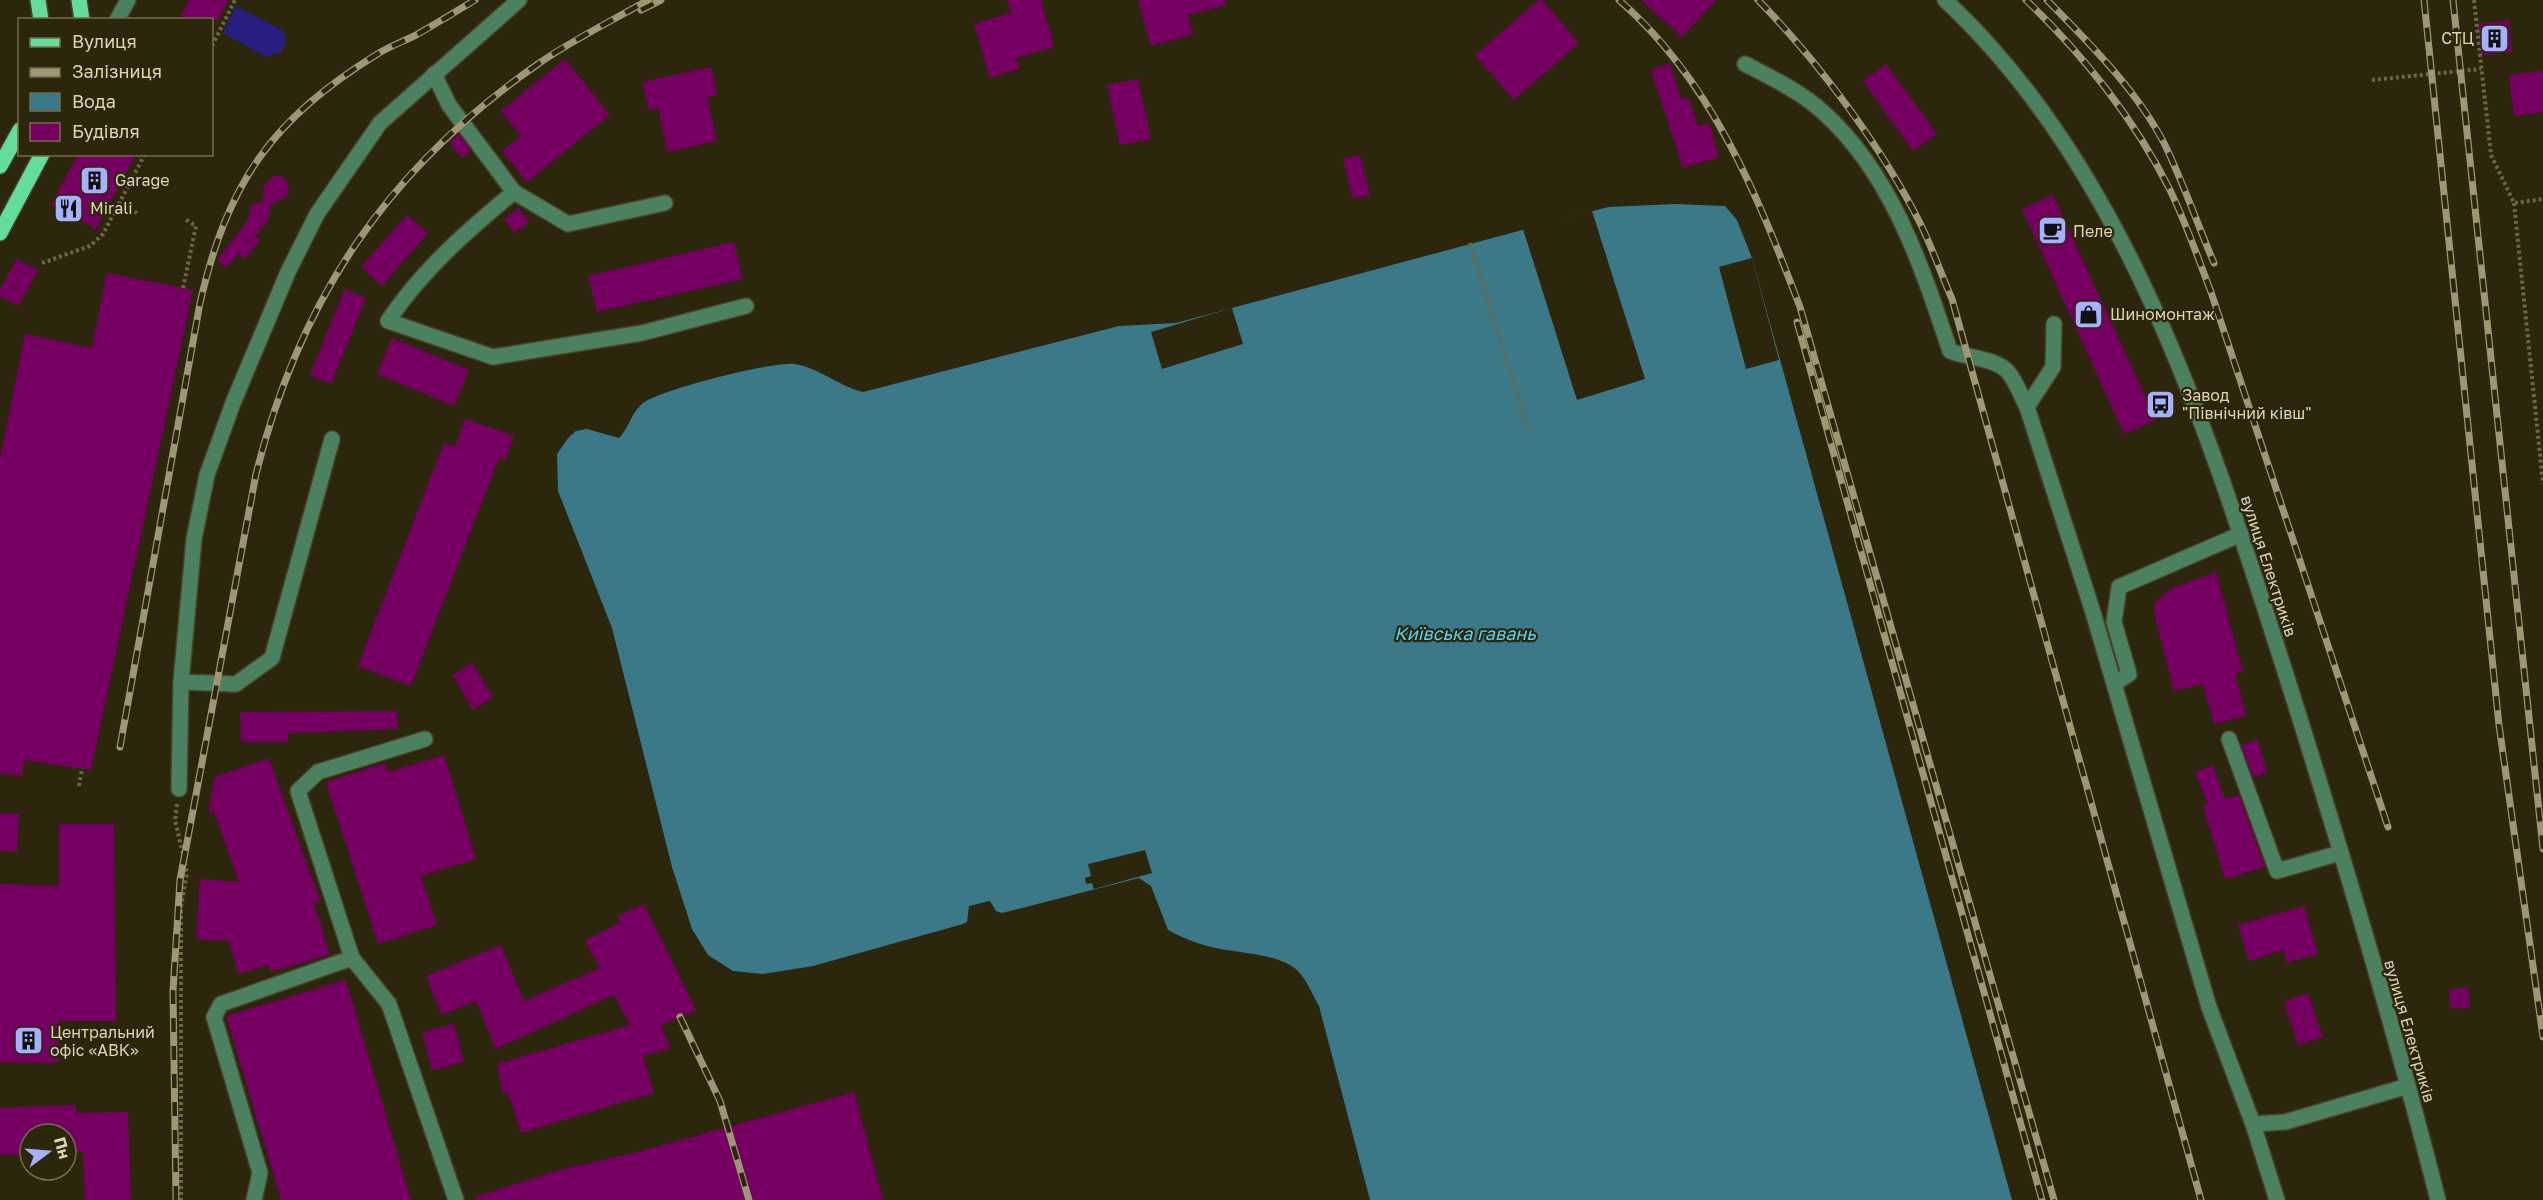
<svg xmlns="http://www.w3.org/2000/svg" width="2543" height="1200" viewBox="0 0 2543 1200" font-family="'Golos Text',sans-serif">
	<rect width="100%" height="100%" fill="#2c260c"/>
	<path fill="#271e7f" d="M236 6 284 31 286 43 281 52 266 57 223 33Z"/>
	<path fill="#3b7888" d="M1675 204 1725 206 1737 220 1752 258 2012 1200H1370L1319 1006C1312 994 1307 980 1297 970 1281 955 1242 953 1221 949 1203 946 1184 939 1168 930L1151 886 1139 878 1002 913 996 911 990 901 969 906 967 922 963 924 813 966 763 974 733 971 708 955 692 929 672 867 612 628 558 491 557 454 569 437 576 431 587 429 619 438C629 428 631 413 642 404 658 390 774 361 795 364 819 368 839 386 863 392L1119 326 1176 323 1608 207Z"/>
	<g fill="#2c260c">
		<path d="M1592 211 1645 379 1577 400 1523 229Z"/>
		<path d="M1752 258 1779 360 1746 369 1719 267Z"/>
		<path d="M1232 308 1243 344 1162 369 1151 332Z"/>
		<path d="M1145 850 1152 873 1094 889 1092 883 1086 884 1085 878 1091 876 1088 864Z"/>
	</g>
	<g fill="#750062">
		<path d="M189 0H228L218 20H179Z"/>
		<path d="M1007 0H1041L1054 47 1016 58 1019 69 990 78 974 24 1011 13Z"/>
		<path d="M1138 0H1225L1226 5 1188 15 1193 34 1151 46Z"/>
		<path d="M1539 0H1542L1579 43 1514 100 1475 55Z"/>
		<path d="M1641 0H1716L1682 37Z"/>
		<path d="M2509 20 2512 52 2481 55 2478 24Z"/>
		<path d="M565 59 610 115 527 182 502 151 521 136 501 111Z"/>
		<path d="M1670 63 1681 99 1689 98 1698 126 1709 123 1719 157 1683 168 1651 70Z"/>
		<path d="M1886 64 1937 134 1913 151 1863 81Z"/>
		<path d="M711 67 717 95 707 97 717 141 668 152 658 108 649 110 642 82Z"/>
		<path d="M2543 71V112L2514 116 2509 75Z"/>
		<path d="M1138 79 1151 139 1120 145 1107 85Z"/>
		<path d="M459 134 471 150 462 158 449 142Z"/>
		<path d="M78 154H136L96 229 51 205Z"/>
		<path d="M1360 155 1370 195 1353 199 1343 159Z"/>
		<path d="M273 176H281L287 181 289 193 283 199 271 204 268 220 255 236 260 240 245 259 238 254 226 268 217 260 248 220 251 206 263 201 264 185Z"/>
		<path d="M2053 195 2156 420 2124 434 2022 209Z"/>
		<path d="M519 208 530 222 514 233 504 219Z"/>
		<path d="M407 215 428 233 382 286 361 267Z"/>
		<path d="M734 242 743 279 597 312 588 276Z"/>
		<path d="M17 259 38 271 18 306 0 296V289Z"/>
		<path d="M107 273 193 290 91 770 24 760 22 776 0 773V459L25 334 92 348Z"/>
		<path d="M345 289 366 298 331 384 310 375Z"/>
		<path d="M392 338 469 370 454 406 377 374Z"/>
		<path d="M465 419 514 436 505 460 499 458 411 686 358 666 444 443 455 447Z"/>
		<path d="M2216 572 2243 672 2235 674 2246 716 2214 724 2203 684 2174 691 2154 612 2155 603 2172 588Z"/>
		<path d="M472 663 493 697 473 710 453 675Z"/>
		<path d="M397 711 398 729 288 733V742H241L240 712Z"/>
		<path d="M2258 740 2267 773 2253 777 2241 745Z"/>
		<path d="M444 755 476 859 421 876 437 925 378 944 326 782 385 763 388 772Z"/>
		<path d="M269 758 320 901 314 903 330 955 271 972 269 965 238 974 229 941 196 939 200 879 239 882 214 812 208 813 215 777Z"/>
		<path d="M2213 765 2225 799 2239 795 2265 867 2225 879 2203 806 2208 804 2195 772Z"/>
		<path d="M0 813 19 814 17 852 0 851Z"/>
		<path d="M59 824H114L116 1021H58V1063L0 1062V884L59 886Z"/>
		<path d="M644 904 696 1010 661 1026 671 1048 643 1056 654 1093 521 1133 508 1092 503 1093 497 1064 630 1025 614 995 496 1049 476 1001 442 1015 426 976 501 945 524 1001 600 968 585 941 620 922 618 916Z"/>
		<path d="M2304 906 2318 954 2287 963 2283 950 2249 961 2238 925Z"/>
		<path d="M346 980 411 1200H281L226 1016Z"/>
		<path d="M2468 987 2470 1007 2451 1009 2449 990Z"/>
		<path d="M2308 993 2323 1037 2298 1045 2284 1001Z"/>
		<path d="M454 1024 464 1062 432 1070 422 1032Z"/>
		<path d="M854 1092 883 1200H476V1197L563 1169 634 1153Z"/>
		<path d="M76 1105V1113L128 1112 131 1200H85L83 1152 66 1153V1134H30V1154L0 1155V1108Z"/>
	</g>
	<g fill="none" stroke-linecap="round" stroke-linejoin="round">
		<defs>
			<g id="minor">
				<path d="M1945 0C2131 173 2213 446 2288 681 2342 852 2394 1026 2438 1200"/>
				<path d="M117 20 128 0"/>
				<path d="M1745 64C1772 78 1801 92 1823 112 1892 174 1922 267 1950 351 1967 358 1996 358 2008 372 2016 381 2021 396 2027 407"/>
				<path d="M434 74 449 105 514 192 568 224 665 203"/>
				<path d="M514 192C467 231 422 270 388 321L493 357 642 333 746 306"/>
				<path d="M2054 324 2053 367 2027 407 2092 609 2209 1007 2253 1124 2277 1200"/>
				<path d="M181 682 236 684 272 658 332 439"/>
				<path d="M2114 684 2129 674 2114 622 2119 587 2241 534"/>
				<path d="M2229 739 2277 871 2340 853"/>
				<path d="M179 789 181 682 194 539 207 475 233 403 288 272 317 214 380 123 519 0"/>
				<path d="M352 958 298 791 318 772 425 739"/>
				<path d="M2253 1124 2285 1122 2408 1086"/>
				<path d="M254 1200 260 1173 214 1017 221 1004 352 958 389 1004 456 1200"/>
			</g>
			<g id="major">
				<path d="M38 0 41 20"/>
				<path d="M79 0 82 20"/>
				<path d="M0 166 20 130"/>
				<path d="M0 233 42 154"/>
			</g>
		</defs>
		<use href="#minor" stroke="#484226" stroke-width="18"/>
		<use href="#major" stroke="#484226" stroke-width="18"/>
		<g stroke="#6d6647" stroke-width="4" stroke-dasharray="3 3" stroke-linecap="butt">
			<path d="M2474 0 2491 155 2514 203 2543 199"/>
			<path d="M212 46 235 0"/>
			<path d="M2372 80 2481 69"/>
			<path d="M119 203 137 213"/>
			<path d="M2514 203 2543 484"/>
			<path d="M1470 243 1529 432"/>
			<path d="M42 263 90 246 103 234 145 154"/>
			<path d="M183 288 196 226 185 219"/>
			<path d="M79 786 82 768"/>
			<path d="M177 804 175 820 187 872 181 907V1200"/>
		</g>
		<use href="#minor" stroke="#4b8161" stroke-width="15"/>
		<use href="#major" stroke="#64dd9c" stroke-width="15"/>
		<defs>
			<g id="rail">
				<path d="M1619 0C1712 81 1757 194 1800 307L2054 1200"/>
				<path d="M1758 0C1817 60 1882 147 1920 223 1932 247 1941 274 1952 299L2201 1200"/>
				<path d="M2026 0C2083 54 2135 120 2170 190 2186 223 2198 258 2211 292L2388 827"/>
				<path d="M2047 0C2089 43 2136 89 2164 143 2183 182 2197 223 2214 263"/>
				<path d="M2424 0 2499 725 2543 1037"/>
				<path d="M2453 0 2543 849"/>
				<path d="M641 10 661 0"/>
				<path d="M1797 322 2042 1200"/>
				<path d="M120 747 200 303C228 181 272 119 379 53 391 46 404 41 416 35 436 24 455 12 475 0"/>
				<path d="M680 1017 720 1101 749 1200"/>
				<path d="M176 1200 173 991 180 880 256 474C300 298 388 168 538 64 572 40 612 21 648 0"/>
			</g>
		</defs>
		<use href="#rail" stroke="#9e9774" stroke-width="7"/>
		<use href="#rail" stroke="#2c260c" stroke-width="4.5" stroke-dasharray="14" stroke-linecap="butt"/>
	</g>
	<defs>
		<symbol id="building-square" viewBox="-11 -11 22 22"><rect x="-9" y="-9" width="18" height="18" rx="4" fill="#a6b1fc" stroke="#2c260c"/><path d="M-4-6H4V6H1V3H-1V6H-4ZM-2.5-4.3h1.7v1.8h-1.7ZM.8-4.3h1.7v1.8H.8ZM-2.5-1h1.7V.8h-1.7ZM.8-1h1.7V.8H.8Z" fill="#111"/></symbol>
		<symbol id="restaurant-square" viewBox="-11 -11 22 22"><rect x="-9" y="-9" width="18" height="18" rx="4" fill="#a6b1fc" stroke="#2c260c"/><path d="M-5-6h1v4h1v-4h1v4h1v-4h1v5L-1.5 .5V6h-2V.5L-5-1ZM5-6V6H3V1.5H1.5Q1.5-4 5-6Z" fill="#111"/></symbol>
		<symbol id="cafe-square" viewBox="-11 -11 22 22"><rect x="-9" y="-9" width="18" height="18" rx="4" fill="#a6b1fc" stroke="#2c260c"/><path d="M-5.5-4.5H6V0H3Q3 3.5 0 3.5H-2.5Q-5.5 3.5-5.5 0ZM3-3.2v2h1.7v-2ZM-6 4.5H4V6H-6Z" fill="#111"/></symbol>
		<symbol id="shop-square" viewBox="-11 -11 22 22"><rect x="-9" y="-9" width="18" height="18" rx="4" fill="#a6b1fc" stroke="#2c260c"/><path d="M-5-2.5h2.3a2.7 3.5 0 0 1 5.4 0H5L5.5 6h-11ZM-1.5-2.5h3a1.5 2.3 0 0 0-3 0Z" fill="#111"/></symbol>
		<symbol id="bus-square" viewBox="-11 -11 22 22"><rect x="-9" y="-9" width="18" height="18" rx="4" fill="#a6b1fc" stroke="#2c260c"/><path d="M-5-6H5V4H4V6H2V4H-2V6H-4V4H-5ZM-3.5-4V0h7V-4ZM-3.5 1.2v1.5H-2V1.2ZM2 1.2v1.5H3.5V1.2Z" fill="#111"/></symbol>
	</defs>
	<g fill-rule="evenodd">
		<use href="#building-square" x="2478" y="22" width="33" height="33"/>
		<use href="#building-square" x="78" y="164" width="33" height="33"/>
		<use href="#restaurant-square" x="52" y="192" width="33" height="33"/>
		<use href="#cafe-square" x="2036" y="214" width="33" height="33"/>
		<use href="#shop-square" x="2072" y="298" width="33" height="33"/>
		<use href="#bus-square" x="2144" y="388" width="33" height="33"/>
		<use href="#building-square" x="12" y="1024" width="33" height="33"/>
	</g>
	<g text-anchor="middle" stroke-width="4.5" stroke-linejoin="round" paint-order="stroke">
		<g font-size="16" fill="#ddd5ae" stroke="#2c260c" text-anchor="start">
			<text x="2474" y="44" text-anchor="end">СТЦ</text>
			<text x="115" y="186">Garage</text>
			<text x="90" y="214">Mirali</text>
			<text x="2073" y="237">Пеле</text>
			<text x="2110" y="320">Шиномонтаж</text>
			<text x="2182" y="401">Завод<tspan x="2182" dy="18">"Північний кiвш"</tspan></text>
			<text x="50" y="1038">Центральний<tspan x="50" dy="18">офіс «АВК»</tspan></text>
		</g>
		<g font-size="16" fill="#ddd5ae" stroke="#2c260c">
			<text transform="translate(2269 566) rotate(72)" y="6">вулиця Електриків</text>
			<text transform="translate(2410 1031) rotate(74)" y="6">вулиця Електриків</text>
		</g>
		<g font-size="18" font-style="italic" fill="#54d4f4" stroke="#2c260c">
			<text x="1465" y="640">Київська гавань</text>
		</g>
	</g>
	<rect x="18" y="18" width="195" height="138" fill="#2c260c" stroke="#736c4d" stroke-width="1.5"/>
	<rect x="30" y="38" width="30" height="9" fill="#64dd9c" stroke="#736c4d" stroke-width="1.5"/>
	<text x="72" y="48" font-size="18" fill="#ddd5ae">Вулиця</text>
	<rect x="30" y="68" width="30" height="9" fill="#9e9774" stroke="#736c4d" stroke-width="1.5"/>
	<text x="72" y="78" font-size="18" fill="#ddd5ae">Залізниця</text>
	<rect x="30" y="93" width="30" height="18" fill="#3b7888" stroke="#736c4d" stroke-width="1.5"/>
	<text x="72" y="108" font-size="18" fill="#ddd5ae">Вода</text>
	<rect x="30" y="123" width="30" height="18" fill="#750062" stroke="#736c4d" stroke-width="1.5"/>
	<text x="72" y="138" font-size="18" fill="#ddd5ae">Будівля</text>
	<g transform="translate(48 1152) rotate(74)"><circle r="28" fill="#2c260c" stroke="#736c4d" stroke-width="1.5"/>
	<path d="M0-4.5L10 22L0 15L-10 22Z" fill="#a6b1fc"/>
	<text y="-9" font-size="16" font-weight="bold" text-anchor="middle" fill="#ddd5ae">Пн</text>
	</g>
</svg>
